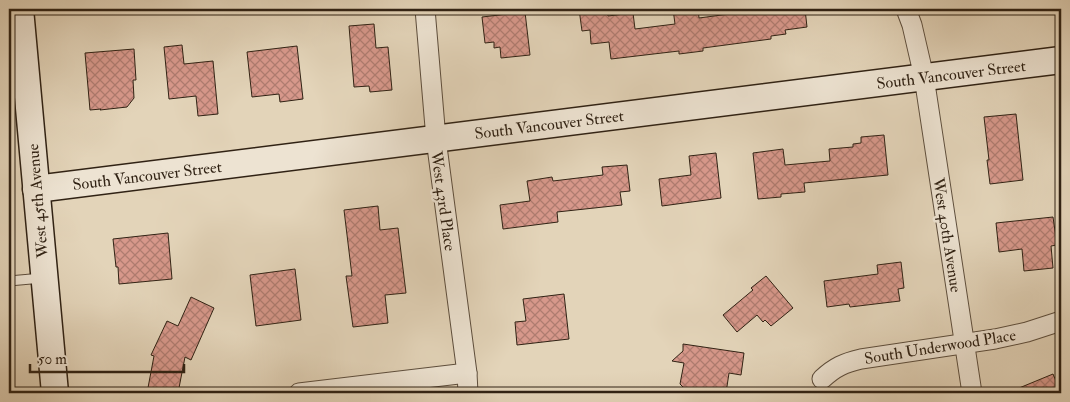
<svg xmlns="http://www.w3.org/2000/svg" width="1070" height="402" viewBox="0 0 1070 402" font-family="'IM FELL Double Pica',serif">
	<defs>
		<pattern id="building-cross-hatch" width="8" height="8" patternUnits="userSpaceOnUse" patternTransform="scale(1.25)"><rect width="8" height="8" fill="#d7988b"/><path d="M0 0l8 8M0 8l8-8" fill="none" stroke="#af7c70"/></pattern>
	</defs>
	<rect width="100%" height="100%" fill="#e3d4b9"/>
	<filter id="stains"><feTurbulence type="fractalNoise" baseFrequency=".004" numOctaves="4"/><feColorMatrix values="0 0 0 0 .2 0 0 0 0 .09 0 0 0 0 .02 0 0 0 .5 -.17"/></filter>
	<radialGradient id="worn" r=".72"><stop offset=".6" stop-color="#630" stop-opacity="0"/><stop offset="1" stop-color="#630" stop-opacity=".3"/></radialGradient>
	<g fill="url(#building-cross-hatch)" stroke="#302214">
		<path d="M579 9H607L608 16 633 13 635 29 675 24 673 9H698L699 18 744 12V9H805L807 27 785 30 786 34 771 36V39L703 48V51L679 54V51L611 59 609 42 591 44 590 30 582 31Z"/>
		<path d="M525 12 530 55 501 58 500 47 494 48V42L485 43 482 17Z"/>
		<path d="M374 24 376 48 388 47 392 90 370 92 369 86 354 87 349 26Z"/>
		<path d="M182 45 184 64 213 61 218 114 198 116 196 96 169 99 164 47Z"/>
		<path d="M297 46 303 99 280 102 279 94 252 97 247 52Z"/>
		<path d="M134 49 136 80H133L134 98 127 107 100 110 101 109 90 110 85 53Z"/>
		<path d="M1016 114 1023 180 990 184 987 160H989L984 117Z"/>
		<path d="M884 135 888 175 804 183 805 192 781 194V197L758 199 753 153 783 149 785 165 830 161 829 149 853 147V144L861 143V137Z"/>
		<path d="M716 153 721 198 662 206 659 179 691 175 689 156Z"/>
		<path d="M627 165 630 191 620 192 622 205 557 212 558 222 503 229 500 205 530 201 527 181 552 177 553 181 603 175 602 167Z"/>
		<path d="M378 206 380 230 398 228 406 293 385 295 388 323 353 327 346 276H352L344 210Z"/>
		<path d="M1053 217 1057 245 1051 246 1053 268 1024 271 1022 249 999 252 996 223Z"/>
		<path d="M168 233 172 279 119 284 118 267H116L113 239Z"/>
		<path d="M901 262 904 288 898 289 900 301 850 307 849 304 827 307 824 281 878 274 877 265Z"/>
		<path d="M295 269 301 320 256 326 250 275Z"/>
		<path d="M766 276 793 308 771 326 765 320 763 322 757 315 737 332 723 315 753 290 751 288Z"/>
		<path d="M564 294 569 339 517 345 515 322 526 321 523 299Z"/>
		<path d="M191 297 214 308 191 360 185 357 178 393H147L154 356 151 355 167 321 178 326Z"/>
		<path d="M683 344 744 353 741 375 729 373 726 393H689L680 384 684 363 672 361 683 351Z"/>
		<path d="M1053 374 1061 393H1007Z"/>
	</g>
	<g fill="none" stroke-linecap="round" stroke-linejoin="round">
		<defs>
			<path id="lane" d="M9 281 42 278"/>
			<g id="street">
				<path d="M425 9 436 139 467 373 468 393"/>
				<path d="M906 9 912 25 924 77 972 393"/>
				<path d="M822 379C835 367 844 363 861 359L995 339 1027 332 1061 321"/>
				<path d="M299 393 467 373"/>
			</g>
			<g id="secondary">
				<path d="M20 9 55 393"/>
				<path d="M36 189 1061 60"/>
			</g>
		</defs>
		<use href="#lane" stroke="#5d4e3d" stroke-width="11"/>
		<use href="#street" stroke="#5d4e3d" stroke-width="21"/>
		<use href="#secondary" stroke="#302214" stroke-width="29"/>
		<use href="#lane" stroke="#ede3d2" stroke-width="9"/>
		<use href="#street" stroke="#ede3d2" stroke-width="19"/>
		<use href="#secondary" stroke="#ede3d2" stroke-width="26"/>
	</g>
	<g text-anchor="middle" stroke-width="5" stroke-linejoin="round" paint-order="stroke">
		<g font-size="16" fill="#302214" stroke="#ede3d2">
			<text transform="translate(951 74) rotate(-7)" y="6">South Vancouver Street</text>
			<text transform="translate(549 124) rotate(-7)" y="6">South Vancouver Street</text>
			<text transform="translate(147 175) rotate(-7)" y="6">South Vancouver Street</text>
			<text transform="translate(37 201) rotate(-95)" y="6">West 45th Avenue</text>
			<text transform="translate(444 201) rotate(82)" y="6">West 43rd Place</text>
			<text transform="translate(948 235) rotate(81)" y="6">West 40th Avenue</text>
			<text transform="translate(940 346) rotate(-9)" y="6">South Underwood Place</text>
		</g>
	</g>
	<rect width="1070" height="402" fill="none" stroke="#e3d4b9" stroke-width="30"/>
	<rect x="10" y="10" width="1050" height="382" fill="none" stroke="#302214" stroke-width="2.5"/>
	<rect x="15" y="15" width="1040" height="372" fill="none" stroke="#302214"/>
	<path d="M30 364v8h154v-8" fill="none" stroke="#302214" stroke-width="2.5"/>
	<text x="38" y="364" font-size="15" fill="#302214" stroke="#ede3d2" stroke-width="4" paint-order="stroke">50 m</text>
	<rect width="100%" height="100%" filter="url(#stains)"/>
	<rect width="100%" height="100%" fill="url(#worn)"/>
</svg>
